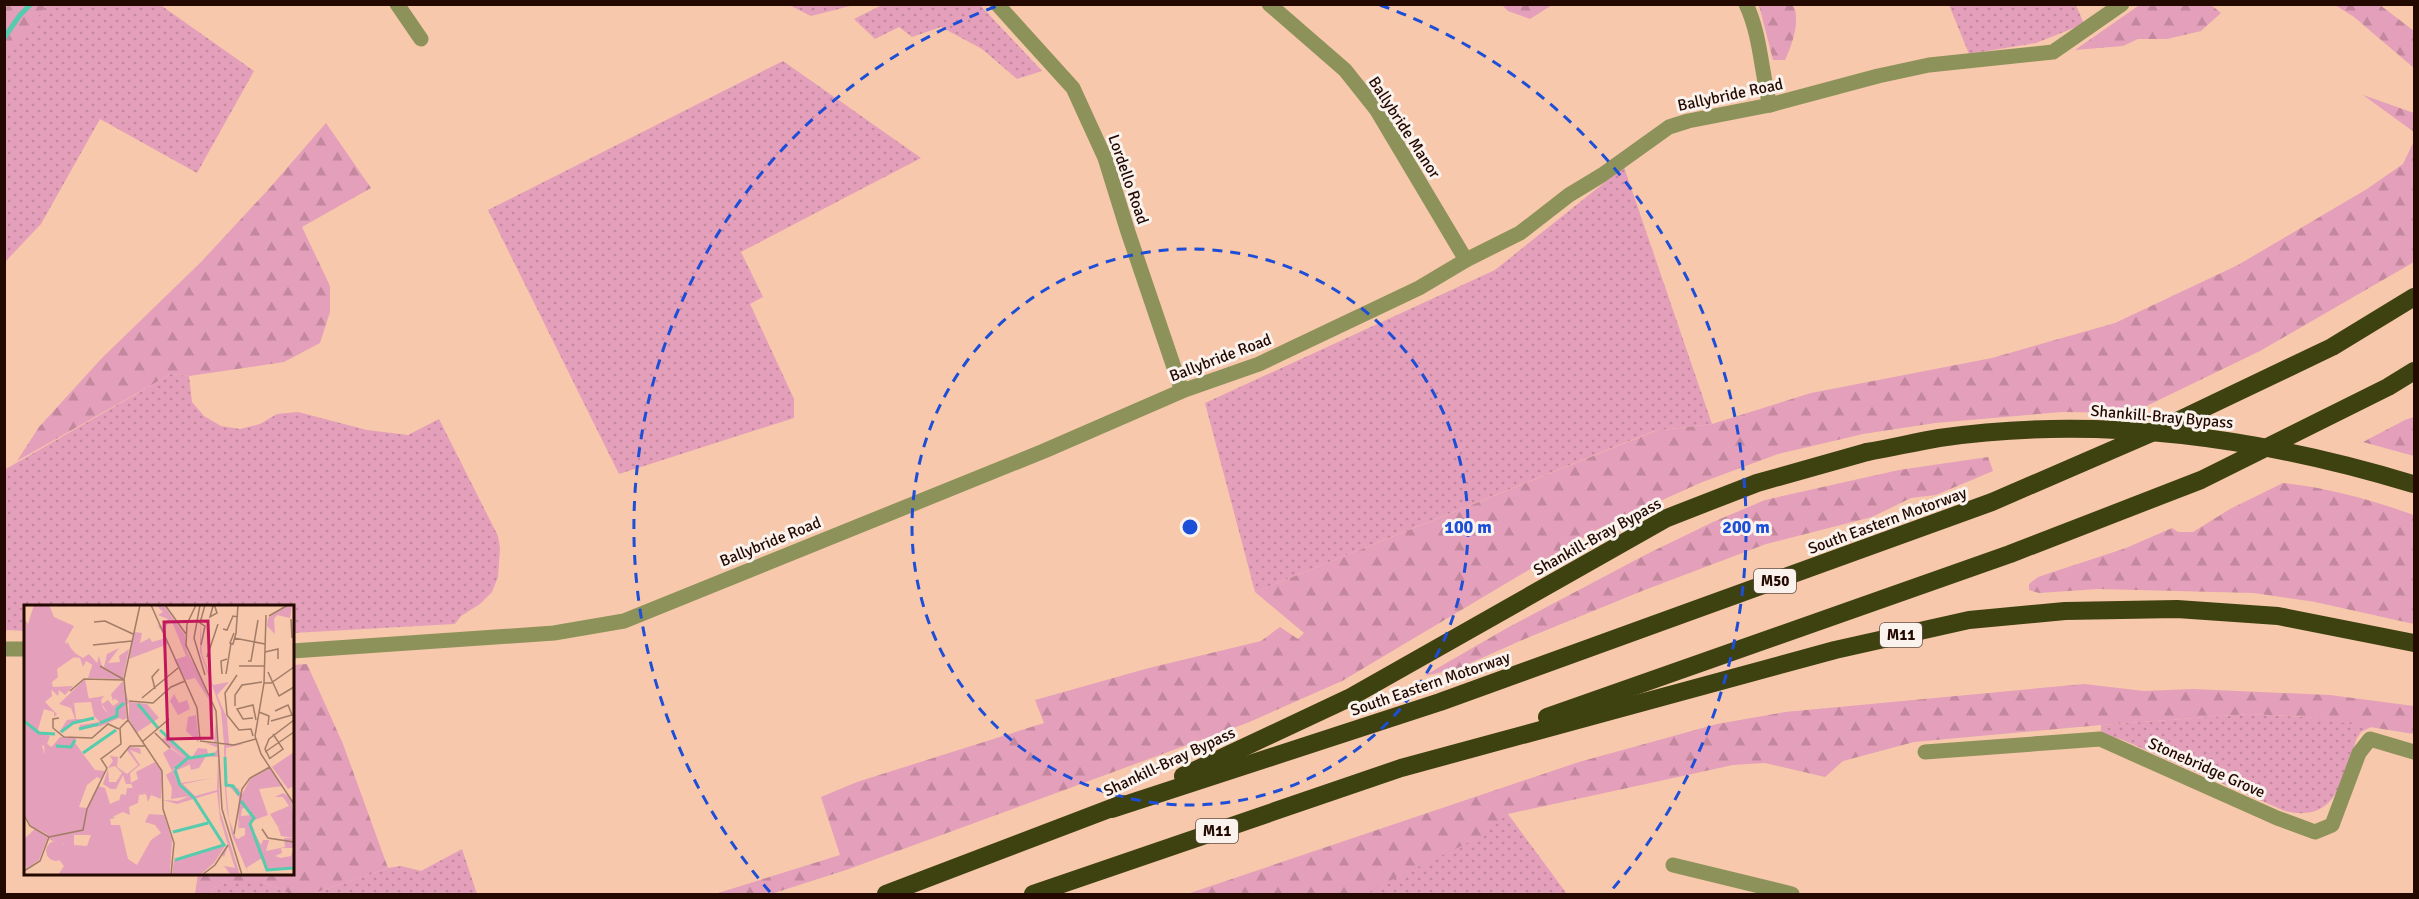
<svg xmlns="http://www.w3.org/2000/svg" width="2419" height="899" viewBox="0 0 2419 899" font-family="Signika,sans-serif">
	<defs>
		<pattern id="grass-dots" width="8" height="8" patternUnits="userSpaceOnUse" patternTransform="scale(1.5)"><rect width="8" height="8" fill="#e49fba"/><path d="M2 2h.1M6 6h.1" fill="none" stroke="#c3889e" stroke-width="1.8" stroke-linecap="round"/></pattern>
		<pattern id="forest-firs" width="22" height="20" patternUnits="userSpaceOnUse" patternTransform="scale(1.5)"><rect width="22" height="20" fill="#e49fba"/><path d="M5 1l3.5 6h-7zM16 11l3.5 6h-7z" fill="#c3889e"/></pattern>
	</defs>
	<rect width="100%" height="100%" fill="#f7c8ab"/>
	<g fill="url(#grass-dots)">
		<path d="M159 4 254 71 197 173 100 119 41 224 5 262 4 59 47 5Z"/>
		<path d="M884 4 980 5 1042 71 1017 79 982 49 941 27 912 37 899 27 875 39 854 19Z"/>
		<path d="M789 5V4L854 5 811 16Z"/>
		<path d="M1949 5H2076L2084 24 2036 43 1969 54Z"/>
		<path d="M783 61 921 158 741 252 763 297 750 304 794 399V418L619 474 488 210Z"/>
		<path d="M1624 167 1712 424 1654 431 1255 592 1205 403 1495 270Z"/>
		<path d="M171 374 189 376 192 402 204 416 221 426 240 429 260 424 277 414 298 412 367 430 408 435 439 419 498 536 500 548 498 577 492 592 480 604 461 616 455 624 293 633 292 606H26L25 631 5 630 4 470Z"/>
		<path d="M2249 714 2307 717 2373 726 2361 732 2357 738C2343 775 2339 824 2285 811L2123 740 2101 733V725Z"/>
		<path d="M1508 814 1567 894H1263Z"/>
		<path d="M462 849 477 894H312L388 868 401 866 421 871Z"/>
		<path d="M226 882H263L291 894H203Z"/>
	</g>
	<g fill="url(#forest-firs)">
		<path d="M8 4 47 5 5 59V9Z"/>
		<path d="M2141 4 2211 5 2221 13 2201 31 2167 39H2138L2123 46 2075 50Z"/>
		<path d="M1502 5H1552L1530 19 1508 11Z"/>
		<path d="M1759 5H1793C1801 20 1792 45 1785 60H1773Z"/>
		<path d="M2335 5H2380L2414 31V68L2354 17Z"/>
		<path d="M2363 95 2414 113V132Z"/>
		<path d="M326 123 371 188 302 227 330 286V312L320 343 284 362 189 376 171 374 17 461 39 427 102 358 201 262 267 191Z"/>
		<path d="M2414 141V262L2260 351 2132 413 2062 412 1935 423 1863 434 1778 454 1700 483 1596 530 1342 681 1247 723 846 870 771 894H715L840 855 821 797 857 782 1044 723 1035 700 1149 668 1261 641 1280 627 1298 639 1304 633 1255 592 1655 431 1712 424 1811 393 1992 358 2115 323 2238 265 2367 189 2403 164Z"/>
		<path d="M2414 417V456L2363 442 2405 420Z"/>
		<path d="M1988 457 1993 471 1936 495 1911 498 1872 517 1766 544 1642 591 1520 641 1457 669 1424 676 1507 628 1647 554 1713 522 1765 500 1899 470Z"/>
		<path d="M2283 483C2328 488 2372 500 2414 515V624L2315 602 2254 593 2098 589 2039 593 2029 590V584L2038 577 2126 548 2172 528 2178 532H2193L2230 509Z"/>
		<path d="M307 664 343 744 388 868 312 894H291L263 882H226L203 894H195L198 874H292L293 665Z"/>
		<path d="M2084 684 2144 691 2193 689 2330 695 2414 706V734L2307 717 2249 714 2101 725 1914 742 1843 761 1825 777 1765 763 1733 765 1508 814 1480 837 1377 887 1367 894H1187L1579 762 1717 724 1785 712Z"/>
	</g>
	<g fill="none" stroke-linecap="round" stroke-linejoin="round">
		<path stroke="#56cbae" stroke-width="5" d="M4 38 20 15 31 4"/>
		<g stroke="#8c9259" stroke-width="15">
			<path d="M397 4 421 39"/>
			<path d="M997 4 1073 88 1105 158 1128 232 1182 391"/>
			<path d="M1269 4 1345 70 1376 109 1466 260"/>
			<path d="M1746 4C1761 36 1761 72 1770 105"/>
			<path d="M4 649H26"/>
			<path d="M292 651 554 633 624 621 1044 451 1182 391 1259 364 1419 288 1466 260 1520 233 1569 195 1602 175 1669 127 1688 121 1770 105 1878 76 1929 65 2053 52 2122 4"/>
			<path d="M1925 752 2100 739 2277 818 2315 832 2332 825 2359 753 2370 739 2414 752"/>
			<path d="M1673 865 1792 894"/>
		</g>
		<g stroke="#3e4211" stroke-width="18">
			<path d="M1547 717 2010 554 2201 480 2388 387 2414 371"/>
			<path d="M1183 776 1349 698 1667 518 1757 483 1867 452"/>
			<path d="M1112 809 1440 702 1992 502 2156 431 2332 347 2414 297"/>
			<path d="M886 894 1122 804"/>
			<path d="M1033 894 1401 768 1835 650 1969 620 2065 611 2177 609 2278 616 2414 643"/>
		</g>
		<path stroke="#3e4211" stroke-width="18" d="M1867 452C1891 448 1915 442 1939 438 2099 415 2259 437 2413 484"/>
	</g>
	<g fill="none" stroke="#1d4ed8" stroke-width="3" stroke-dasharray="10 8">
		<circle cx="1190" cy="527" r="278"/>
		<path d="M770 892A556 556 0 0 1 1000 5M1380 5A556 556 0 0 1 1610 892"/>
	</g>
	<g text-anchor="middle" stroke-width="6" stroke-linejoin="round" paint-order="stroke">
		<g fill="#faf2ed" stroke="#644f47" stroke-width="1.5">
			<rect x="1754" y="569" width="42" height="24" rx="4.5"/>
			<rect x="1880" y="623" width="42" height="24" rx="4.5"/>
			<rect x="1196" y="819" width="42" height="24" rx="4.5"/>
		</g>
		<g font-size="15" font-weight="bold" fill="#230900">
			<text x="1775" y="586">M50</text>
			<text x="1901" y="640">M11</text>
			<text x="1217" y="836">M11</text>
		</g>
		<g font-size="16" fill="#230900" stroke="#faf2ed">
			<text transform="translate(1730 94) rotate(-12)" y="6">Ballybride Road</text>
			<text transform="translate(1405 127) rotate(57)" y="6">Ballybride Manor</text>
			<text transform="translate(1129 179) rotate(71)" y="6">Lordello Road</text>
			<text transform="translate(1220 357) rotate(-21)" y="6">Ballybride Road</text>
			<text transform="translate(2162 416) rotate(5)" y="6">Shankill-Bray Bypass</text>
			<text transform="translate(1887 520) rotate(-20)" y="6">South Eastern Motorway</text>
			<text transform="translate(1597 536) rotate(-29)" y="6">Shankill-Bray Bypass</text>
			<text transform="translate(770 541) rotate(-22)" y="6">Ballybride Road</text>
			<text transform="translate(1430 683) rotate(-19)" y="6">South Eastern Motorway</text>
			<text transform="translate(1169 761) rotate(-25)" y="6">Shankill-Bray Bypass</text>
			<text transform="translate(2207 767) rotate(24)" y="6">Stonebridge Grove</text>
		</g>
	</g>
	<g transform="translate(24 605)">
		<rect width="270" height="270" fill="#f7c8ab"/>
		<path d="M10 0H25L30 12 50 21 41 37 53 50 33 64 34 72 27 78 28 91 21 97 33 109 30 112V107L20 104 13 128 26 131 23 139 11 131 13 138 22 140 18 141 21 150 36 132 52 133 51 138 71 165 81 166 77 174 73 172 63 180 55 202 63 203 74 181 81 183 86 199 95 195 89 212 92 213 86 214 87 220H96L104 254 113 260 127 235 137 228 146 230V270H34L40 261 36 256 40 239 26 235 23 229 7 221 0 208V13L4 19ZM50 230H67L63 241 50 240ZM110 27 118 28 116 38 126 33 128 37 142 33 144 39 105 54ZM95 43 84 58 96 57 95 51 105 44 99 73 80 62 83 49ZM162 51 171 73 162 75 150 55ZM69 58 86 68 98 74 64 73ZM61 74 65 95 50 96 47 103 35 99ZM99 76 103 113 99 115 95 110 87 113 78 99 84 95 89 101 95 97 90 93ZM150 89 155 98 163 95 166 104 154 110 146 96ZM105 97 123 99 135 113 112 128 105 114ZM172 110 175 136 174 137 162 126 164 112ZM146 143 164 155 148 165 139 148ZM174 143 183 144 184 149 176 150 182 151 175 163 167 165 165 157ZM131 157 137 166V192L122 187 111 190 107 178 114 174 112 167ZM246 163 259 181 235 184 244 210 225 217 237 247 251 254 267 251 270 241V263L242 266 238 253 222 263 210 232 214 234 221 230V223H215L216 211 229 210 216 193 227 173ZM148 166 158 185 166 191 147 194 148 183 142 170ZM270 217V233L257 231 254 222ZM13 236 15 248 8 260 0 262V244Z" fill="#e49fba" fill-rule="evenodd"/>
		<path d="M132 0 141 2 161 30 163 47 177 73 189 104 193 117 194 138 190 137 192 113 184 93 171 73 149 19 145 16 139 28 133 20 138 22 144 14 134 10 139 7ZM265 0H268L266 13 253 10 250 14 251 29 243 21 244 13ZM176 15 178 49 189 80 205 77 193 90 203 113 205 139H200L197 105 176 47ZM43 36 49 47 59 53 65 49 73 58 75 51 78 62 99 73 89 72 62 56 59 62 56 53 48 52 38 42 43 44ZM29 47 35 57 11 87 15 78 13 64 15 60 24 64V59L30 61 29 57H21ZM27 75 29 82 49 81 41 90 35 85 34 91 26 83 18 97 0 102 9 91 0 93V84L3 82 6 89 11 88ZM99 76 105 98 96 103 99 115 95 113 77 121 55 124 56 120 76 117 70 111 67 97 50 98 52 114H71L47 119 34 129 43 115 51 114 47 103 50 96 80 91 77 95 79 103 87 112 93 110 94 102 102 97 99 79 89 96 87 89ZM0 113 9 125 31 130 12 131 29 143 21 151 20 139 15 143 8 135 4 138ZM136 126 168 153 165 160 153 165 157 178 189 173 159 179 171 191 193 185 194 152 174 151 190 149 194 143 182 138 194 139 196 206 216 270H207L200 261 211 263 204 241 200 252 197 249 204 240 196 213 193 187 153 199 139 195 154 196 166 191 158 185 142 154 149 165 164 155 137 135 142 132ZM220 139 202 143V180L214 183 224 200 218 204 214 226 215 192 205 181 202 183 205 214 225 270 208 230 203 206 201 185 200 140ZM106 142 116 143 117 149 106 145 116 160 106 168 107 179H102L99 170 92 184H87L79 179 84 164 85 177H92L98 168 91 161 84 163 89 156 86 151 94 152 93 162 103 169 114 160 103 145ZM130 157 138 167 137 194 127 190 124 197 122 189 115 190 114 198 105 202 106 210 99 207 88 212 83 202 95 196 97 189 102 190 103 183H109L111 190 122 187 136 191V170ZM259 188 267 193 270 217 254 222 246 209 265 201 259 192H251ZM125 209 140 210 148 235 146 267 145 231 137 258 123 260 135 253 143 236 131 220 121 217ZM11 224 24 232 15 255 0 265 13 250 12 242 0 244V234ZM230 227 237 240 239 235H245L242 246 261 242 260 233H270V243H257L258 248 251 251 257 253 254 255 240 251 243 265 270 261V264L242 266ZM22 246a10 10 0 1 1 20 0a10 10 0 1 1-20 0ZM201 241 190 258 176 270H148L150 255Z" fill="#e49fba"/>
		<path d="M270 147V181L264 184 248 162Z" fill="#e49fba"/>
		<path fill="none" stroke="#56cbae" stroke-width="3" d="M114 99 134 123M0 116 15 128 31 129M76 118 93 111V104L100 98M55 124 75 119M136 125 166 153 191 149M37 127 49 118 70 113M32 141 47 142 51 135M59 148 92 125M201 152 202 180 209 181 215 190M151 164 165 152M217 196 230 213 226 219 243 265 270 263M149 227 184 218M151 255 200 240 170 193 156 180 151 165"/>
		<path fill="none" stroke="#a27c67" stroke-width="1.5" d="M116 0 100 74 104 115 138 166 139 204 150 238 147 270M127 0 173 103 176 135M141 0 162 29M172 0 163 19 162 40 192 106 198 204 218 270M176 0 170 33 181 70M186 0 189 1H190L191 2 193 8 186 12 189 1M242 10 240 78 231 131 237 149 270 199M245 11 264 0M267 14 268 33M70 17 81 16 109 29M199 24 203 25 209 11 214 12M210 28 206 38 209 39 212 28 214 0M210 33 241 39M69 40 108 36M177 40 181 21 176 18 181 0M241 47 254 44V54M183 52 194 19M224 56H227L234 15M76 61 99 74M215 61H240M244 67 255 91 270 82M198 69 197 56 203 54M202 69 207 38M213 70 201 88 203 110 215 125 227 124 229 131M240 78H247L270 62M131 84 128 72 135 64M46 86 60 74 100 75M118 93 154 63M105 96 129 98 147 82 161 76M211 101V90L218 80 238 77M235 107 245 111 244 120M35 113 29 114V123L40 132 68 133 84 119 95 124M229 113 219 114 213 104 229 100 232 115M247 116 268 110 264 100 251 106M131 128 146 143M176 136 210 140 232 134M118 137 145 114M241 147 270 127M96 153 106 141H121M245 154 259 144 249 129M246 154 241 144 245 134 270 115M0 210 6 221 25 232M238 224 244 233 270 237M210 229 218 184 226 173 246 162M25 232 59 225 63 204 83 163 77 154 97 139 96 123 104 115M0 266 16 256 25 232M178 270 191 260 204 240"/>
		<path fill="#c2185b" fill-opacity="0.15" stroke="#c2185b" stroke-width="3" d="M184 16 188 133 144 134 140 17Z"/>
		<rect width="270" height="270" fill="none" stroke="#230900" stroke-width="3"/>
	</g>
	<circle cx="1190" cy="527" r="9" fill="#1d4ed8" stroke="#faf2ed" stroke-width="3"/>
	<g font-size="18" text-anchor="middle" font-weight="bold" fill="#1d4ed8" stroke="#faf2ed" stroke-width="6" stroke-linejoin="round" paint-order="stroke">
		<text x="1468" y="533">100 m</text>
		<text x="1746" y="533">200 m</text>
	</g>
	<rect width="2419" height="899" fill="none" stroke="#230900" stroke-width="12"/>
</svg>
